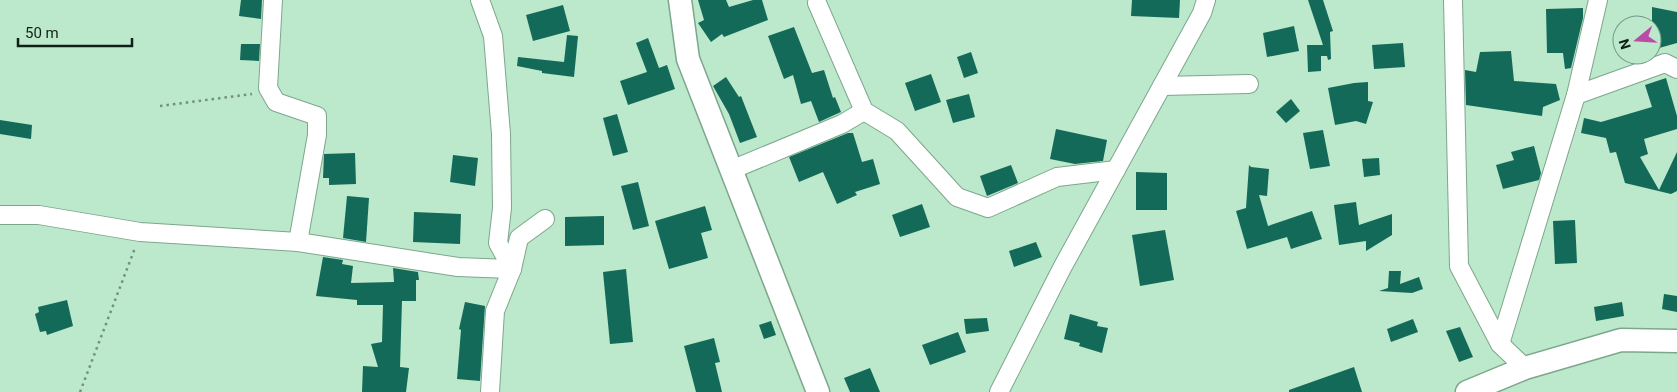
<svg xmlns="http://www.w3.org/2000/svg" width="1677" height="392" viewBox="0 0 1677 392" font-family="Roboto,sans-serif">
	<rect width="100%" height="100%" fill="#bce8cb"/>
	<g fill="#136a59">
		<path d="M241 0H262L261 19 239 16Z"/>
		<path d="M698 0H726L729 7 753 0H762L768 20 724 37 722 34 711 42 698 23 704 20Z"/>
		<path d="M1132 0H1180L1179 18 1131 16Z"/>
		<path d="M1308 0H1323L1333 31 1330 32 1331 59 1328 60 1327 56H1321V71L1308 72 1307 45H1323Z"/>
		<path d="M563 5 570 31 533 41 526 15Z"/>
		<path d="M1652 7 1677 12V43L1652 50Z"/>
		<path d="M1583 8V18L1571 68 1565 69 1563 53H1547L1546 9Z"/>
		<path d="M1294 26 1299 51 1267 57 1263 33Z"/>
		<path d="M794 27 812 73 824 70 833 98 835 97 841 112 819 122 811 101 801 104 793 75 784 79 768 36Z"/>
		<path d="M567 35 578 36 574 77 542 73V71L517 66 518 57 564 62Z"/>
		<path d="M648 38 659 68 667 65 675 89 628 105 620 81 647 72 636 43Z"/>
		<path d="M1403 43 1405 67 1374 69 1372 45Z"/>
		<path d="M241 44H260L259 61 240 60Z"/>
		<path d="M1511 51 1514 81 1556 84 1560 100 1543 107 1542 116 1466 105 1465 70 1476 72 1480 52Z"/>
		<path d="M971 52 978 73 964 78 957 57Z"/>
		<path d="M931 74 941 102 915 111 905 83Z"/>
		<path d="M726 77 739 97 741 96 757 137 740 143 729 114 713 86Z"/>
		<path d="M1666 78 1677 116V129L1644 139 1648 154 1640 157 1659 190 1677 152V191L1671 194 1625 183 1616 152 1610 153 1606 138 1581 133 1584 118 1601 122 1652 107 1645 85Z"/>
		<path d="M1368 82V101L1373 102 1366 124 1356 121 1335 125 1328 88 1354 83Z"/>
		<path d="M969 94 975 117 953 123 946 100Z"/>
		<path d="M1291 99 1300 111 1286 123 1276 112Z"/>
		<path d="M617 114 628 152 613 156 603 118Z"/>
		<path d="M0 120 32 125 31 139 0 134Z"/>
		<path d="M1056 129 1107 140 1103 161 1075 164 1050 159Z"/>
		<path d="M1323 130 1330 166 1310 169 1303 133Z"/>
		<path d="M848 133H853L862 162 873 159 880 184 855 192 857 195 837 204 823 172 799 182 789 157Z"/>
		<path d="M1534 146 1541 173 1539 180 1503 189 1496 165 1514 160 1511 152Z"/>
		<path d="M355 153 356 184 329 185V178H323L324 154Z"/>
		<path d="M453 155 478 158 475 186 450 182Z"/>
		<path d="M1379 158 1380 175 1364 177 1362 159Z"/>
		<path d="M1011 165 1018 183 987 196 980 176Z"/>
		<path d="M1249 165 1251 167 1269 169 1267 196 1259 195 1268 226 1312 211 1322 239 1291 249 1287 237 1247 249 1236 211 1246 208Z"/>
		<path d="M1136 172 1167 173V210H1136Z"/>
		<path d="M638 182 649 226 633 230 621 186Z"/>
		<path d="M347 196 369 198 366 242 343 238Z"/>
		<path d="M1356 202 1359 225 1392 214V235L1366 251V241L1339 245 1334 205Z"/>
		<path d="M922 204 930 227 900 237 892 215Z"/>
		<path d="M705 206 712 230 701 233 708 258 669 269 655 221Z"/>
		<path d="M414 212 461 214 460 244 413 242Z"/>
		<path d="M604 216V245L565 246V217Z"/>
		<path d="M1575 220 1577 263 1555 264 1553 221Z"/>
		<path d="M1165 230 1174 280 1140 286 1132 235Z"/>
		<path d="M1036 242 1042 257 1014 267 1009 251Z"/>
		<path d="M323 257 343 260 342 264 353 266 351 283 394 282 393 268 418 272 419 280H416V301H402L400 367 409 368 406 392H362L363 366 378 367 371 344 382 342 383 305H357V300L316 296Z"/>
		<path d="M626 269 633 342 610 344 603 272Z"/>
		<path d="M1389 271H1401L1400 284 1419 277 1423 289 1412 293 1379 291 1388 288Z"/>
		<path d="M1664 294 1677 296V312L1662 309Z"/>
		<path d="M67 300 73 326 47 335 46 331 40 332 35 314 39 312 38 307Z"/>
		<path d="M465 302 485 306 480 381 457 379 461 330 459 329Z"/>
		<path d="M1622 302 1624 316 1596 321 1594 307Z"/>
		<path d="M1070 314 1098 322 1097 326 1108 328 1102 353 1079 346 1080 343 1064 339Z"/>
		<path d="M987 318 989 331 966 334 964 319Z"/>
		<path d="M1413 319 1418 332 1391 342 1387 329Z"/>
		<path d="M771 321 776 335 764 339 759 325Z"/>
		<path d="M1460 327 1473 357 1459 362 1446 331Z"/>
		<path d="M958 332 966 352 930 365 922 345Z"/>
		<path d="M714 338 720 362 715 363 722 392H696L684 346Z"/>
		<path d="M1354 367 1362 392H1289V390Z"/>
		<path d="M870 368 880 392H850L844 378Z"/>
	</g>
	<g fill="none" stroke-linecap="round" stroke-linejoin="round">
		<defs>
			<g id="minor">
				<path d="M273 0 268 88 276 102 317 116V135L298 242 458 267 512 269"/>
				<path d="M480 0 493 36 501 134 502 208 498 243 512 269"/>
				<path d="M1453 0 1459 266 1500 344 1525 368"/>
				<path d="M817 3 864 111 897 131 957 197 988 208 1057 177 1116 170"/>
				<path d="M1162 86 1249 84"/>
				<path d="M1576 95 1665 63 1677 69"/>
				<path d="M731 170 842 124 864 111"/>
				<path d="M0 215H39L140 232 298 242"/>
				<path d="M1500 344 1576 95 1598 0"/>
				<path d="M490 392 495 311 512 269 519 238 545 219"/>
				<path d="M999 392 1062 268 1202 13 1206 0"/>
			</g>
			<g id="tertiary">
				<path d="M680 0 688 59 818 392"/>
				<path d="M1467 392 1525 368 1621 340 1677 341"/>
			</g>
		</defs>
		<use href="#minor" stroke="#7da78c" stroke-width="20"/>
		<use href="#tertiary" stroke="#7da78c" stroke-width="25"/>
		<g stroke="#72927d" stroke-width="2.5" stroke-dasharray="2.5 4" stroke-linecap="butt">
			<path d="M160 106 252 94"/>
			<path d="M80 392 135 248"/>
		</g>
		<use href="#minor" stroke="#fff" stroke-width="18"/>
		<use href="#tertiary" stroke="#fff" stroke-width="22"/>
	</g>
	<g transform="translate(1637 40) rotate(252)"><circle r="24" fill="#bce8cb" stroke="#779883"/>
	<path d="M0-4L9 19L0 12L-9 19Z" fill="#bc4ba7"/>
	<text y="-8" font-size="14" font-weight="bold" text-anchor="middle" fill="#0f2016">N</text>
	</g>
	<path d="M18 38v8h114v-8" fill="none" stroke="#0f2016" stroke-width="2.5"/>
	<text x="25" y="38" font-size="15" fill="#0f2016" stroke="#bce8cb" stroke-width="4" paint-order="stroke">50 m</text>
</svg>
